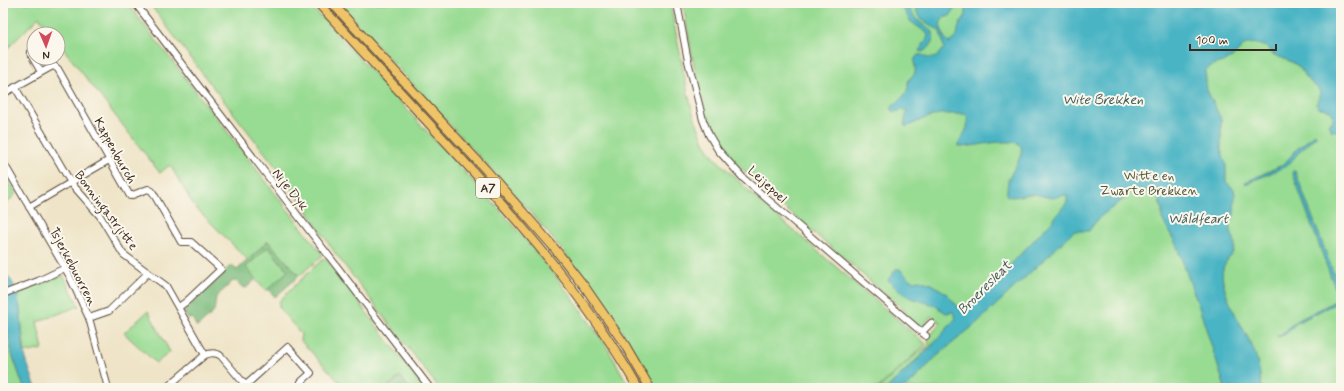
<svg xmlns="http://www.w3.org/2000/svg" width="1344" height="391" viewBox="0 0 1344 391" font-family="Mynerve,sans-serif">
	<rect width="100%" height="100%" fill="#fbf7ec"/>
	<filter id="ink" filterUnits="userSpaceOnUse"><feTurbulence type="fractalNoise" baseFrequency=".025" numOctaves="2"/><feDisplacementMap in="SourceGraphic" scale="8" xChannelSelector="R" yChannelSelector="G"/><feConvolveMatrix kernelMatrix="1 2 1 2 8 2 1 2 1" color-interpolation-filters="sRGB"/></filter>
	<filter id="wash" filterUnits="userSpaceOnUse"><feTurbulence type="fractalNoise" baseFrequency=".012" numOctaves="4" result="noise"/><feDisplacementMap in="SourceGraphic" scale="16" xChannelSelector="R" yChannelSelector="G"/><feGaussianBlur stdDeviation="0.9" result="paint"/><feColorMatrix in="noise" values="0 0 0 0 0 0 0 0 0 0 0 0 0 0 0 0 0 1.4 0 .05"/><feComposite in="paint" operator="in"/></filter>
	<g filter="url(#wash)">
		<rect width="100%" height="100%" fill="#efe4c7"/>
		<g fill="#98db92" stroke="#6a8258">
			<path d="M3 3H127L323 255 299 276 268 241 248 260 194 206 170 165 160 173 58 42V34H52L39 17 3 53Z"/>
			<path d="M149 3H308L508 219 553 273 573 299 605 344 630 388H605L602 384 597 388H439L335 253 301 201 284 177 208 81Z"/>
			<path d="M338 3H670L687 89 693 113 704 142 715 158 758 200 926 344 878 388H656C622 325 578 267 531 213Z"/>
			<path d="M683 3H1341V388H1228L1215 353 1225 388H906L937 356 950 345 943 334 887 388H879L913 357 927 346 929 344 928 338 941 323 931 316 923 327 910 320 903 309 758 185 734 161 714 135 709 126 702 102 691 51Z"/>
			<path d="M3 170 16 193 3 208Z"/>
			<path d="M268 247 288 271 266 291 245 268Z"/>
			<path d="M325 258 424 388H409L400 376 386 388H345L300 340 301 334 279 308V301L315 266Z"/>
			<path d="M63 275 79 306 37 322 43 349 25 353 20 312 17 293Z"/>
			<path d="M3 300 11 351 24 388H4L3 385Z"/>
			<path d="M148 311 170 352 156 363 124 333Z"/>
		</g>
		<g fill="#7abb7c" stroke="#5a724d">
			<path d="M268 241 299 276 275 297 268 289 288 271 268 247 246 267 256 279 246 288 242 287 236 281H233L216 297 214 312 197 327 192 318 188 319 184 312 185 310 224 274V272L231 265 237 270Z"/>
			<path d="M400 376 409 388 397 387 386 388Z"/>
		</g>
		<g fill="#48b4c4" stroke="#426f71">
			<path d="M902 3H911L909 9 916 19 933 32C934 43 931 48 922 52L919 51 928 37 927 33 910 21 902 6Z"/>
			<path d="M918 3H958L950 16 943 18 940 25 945 39 949 43C961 34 955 35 960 24 961 21 966 17 966 13 966 11 965 9 964 7L967 3H1341V132L1331 130 1328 124 1333 121C1335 110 1326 108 1318 108L1316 104C1324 89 1318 89 1307 79 1303 75 1302 69 1298 66 1290 60 1281 58 1272 54L1269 48C1263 46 1254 42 1247 44 1241 46 1237 55 1230 59 1223 63 1210 64 1205 71L1207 90 1221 119V149L1226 164V182L1234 189 1235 195 1234 215 1229 222C1229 230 1235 239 1235 245 1234 259 1219 260 1223 282 1228 305 1242 325 1252 346 1258 359 1260 374 1262 388H1225L1198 304 1176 244 1162 219V209L1157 194 1141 189C1136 191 1132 190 1127 193L1126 197 1100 217 1094 224 1089 231H1075L1071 234 978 322 937 356 906 388H887L930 348 956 318 953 312 946 313 934 305 910 298 901 292 888 280 896 269H900L909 279 914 281 919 280 932 284 946 293 960 309 964 310 994 282 1052 221 1067 202V196C1062 194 1057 198 1051 198 1045 197 1039 194 1032 194 1024 194 1014 199 1007 196 1006 194 1008 183 1008 181 1010 172 1036 142 1010 142 994 141 977 146 961 147L958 145 967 128 968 117 965 114H939L926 118 906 127 904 125 907 111 903 110 894 112 892 110V107C897 102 904 97 907 91 909 87 907 83 909 79 911 77 914 75 915 72 916 66 912 62 916 57 923 48 930 70 944 48L942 38 939 30 922 20 916 11Z"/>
			<path d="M1315 134 1316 136 1300 151 1287 166 1246 184 1245 182 1248 181 1284 164 1297 149Z"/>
			<path d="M1294 171H1295L1337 282H1341V288L1338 290 1341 303 1338 302 1295 324 1286 334 1278 337 1277 336 1284 333 1293 323 1339 299 1292 172Z"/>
			<path d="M3 271C24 289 20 324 24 350 26 363 32 375 36 388H24L11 351 3 300Z"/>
		</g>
	</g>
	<g filter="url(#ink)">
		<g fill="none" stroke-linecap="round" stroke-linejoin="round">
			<defs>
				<g id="minor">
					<path d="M135 3 430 388"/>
					<path d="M677 3 688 61 703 120 709 135 718 150 744 179 926 336"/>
					<path d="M30 53 41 72"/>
					<path d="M15 87 71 183 100 216 123 254 166 286 205 355"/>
					<path d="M3 94 51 67 54 66 58 69 130 196 148 189 152 191 181 242H191L221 269 187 301 179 307"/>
					<path d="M3 162 69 275 89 318 108 388"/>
					<path d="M29 207 109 160"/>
					<path d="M3 294 38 281 65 268"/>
					<path d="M89 318 109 311 148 273"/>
					<path d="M922 332 931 323"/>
					<path d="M246 385 288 347 311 373 301 382 307 388"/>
					<path d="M166 388 205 355C210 353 216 352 221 356L247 387"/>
					<path d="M354 388 355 387"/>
				</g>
				<g id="highway">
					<path d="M318 3C361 50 404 96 447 143 519 221 585 295 638 388"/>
					<path d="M332 3 486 170 551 244 585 287 625 345 650 388"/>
				</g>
			</defs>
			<use href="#minor" stroke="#564637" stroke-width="8"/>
			<use href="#highway" stroke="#564637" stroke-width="10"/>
			<use href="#minor" stroke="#fff" stroke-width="6"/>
			<use href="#highway" stroke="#efc469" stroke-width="8"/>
		</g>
	</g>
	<g text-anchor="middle" stroke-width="4" stroke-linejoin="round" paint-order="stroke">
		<rect fill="#fbf7ec" stroke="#75685c" stroke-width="1" x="476" y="178" width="24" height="20" rx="3"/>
		<g font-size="12" font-weight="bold" fill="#3b2a1e">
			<text x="488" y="192">A7</text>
		</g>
		<g font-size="13" fill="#3b2a1e" stroke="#fbf7ec">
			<text transform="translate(116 150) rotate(61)" y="5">Kappenburch</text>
			<text transform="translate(768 184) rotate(42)" y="5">Leijepoel</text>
			<text transform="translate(291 189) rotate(52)" y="5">Nije Dyk</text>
			<text transform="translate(107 210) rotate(53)" y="5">Bonningastrjitte</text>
			<text transform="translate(74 266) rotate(62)" y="5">Tsjerkebuorren</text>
		</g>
		<g font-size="13" fill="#52563b" stroke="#fbf7ec">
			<text x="1149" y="180">Witte en<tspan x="1149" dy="15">Zwarte Brekken</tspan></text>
		</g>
		<g font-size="14" font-style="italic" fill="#405a58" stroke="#fbf7ec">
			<text x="1103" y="104">Wite Brekken</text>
			<text x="1198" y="223">Wâldfeart</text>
			<text transform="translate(984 287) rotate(-45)" y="5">Broeresleat</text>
		</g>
	</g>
	<rect width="1344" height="391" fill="none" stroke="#fbf7ec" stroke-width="16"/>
	<g transform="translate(46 46) rotate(178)"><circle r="19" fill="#fbf7ec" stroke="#aea59a"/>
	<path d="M0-3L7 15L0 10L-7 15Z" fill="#d1495b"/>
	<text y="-6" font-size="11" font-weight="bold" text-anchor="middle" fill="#3b2a1e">N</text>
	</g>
	<path d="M1190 44v6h86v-6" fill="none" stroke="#3b2a1e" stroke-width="2"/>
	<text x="1196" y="44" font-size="12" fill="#3b2a1e" stroke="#fbf7ec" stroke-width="3" paint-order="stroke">100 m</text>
</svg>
